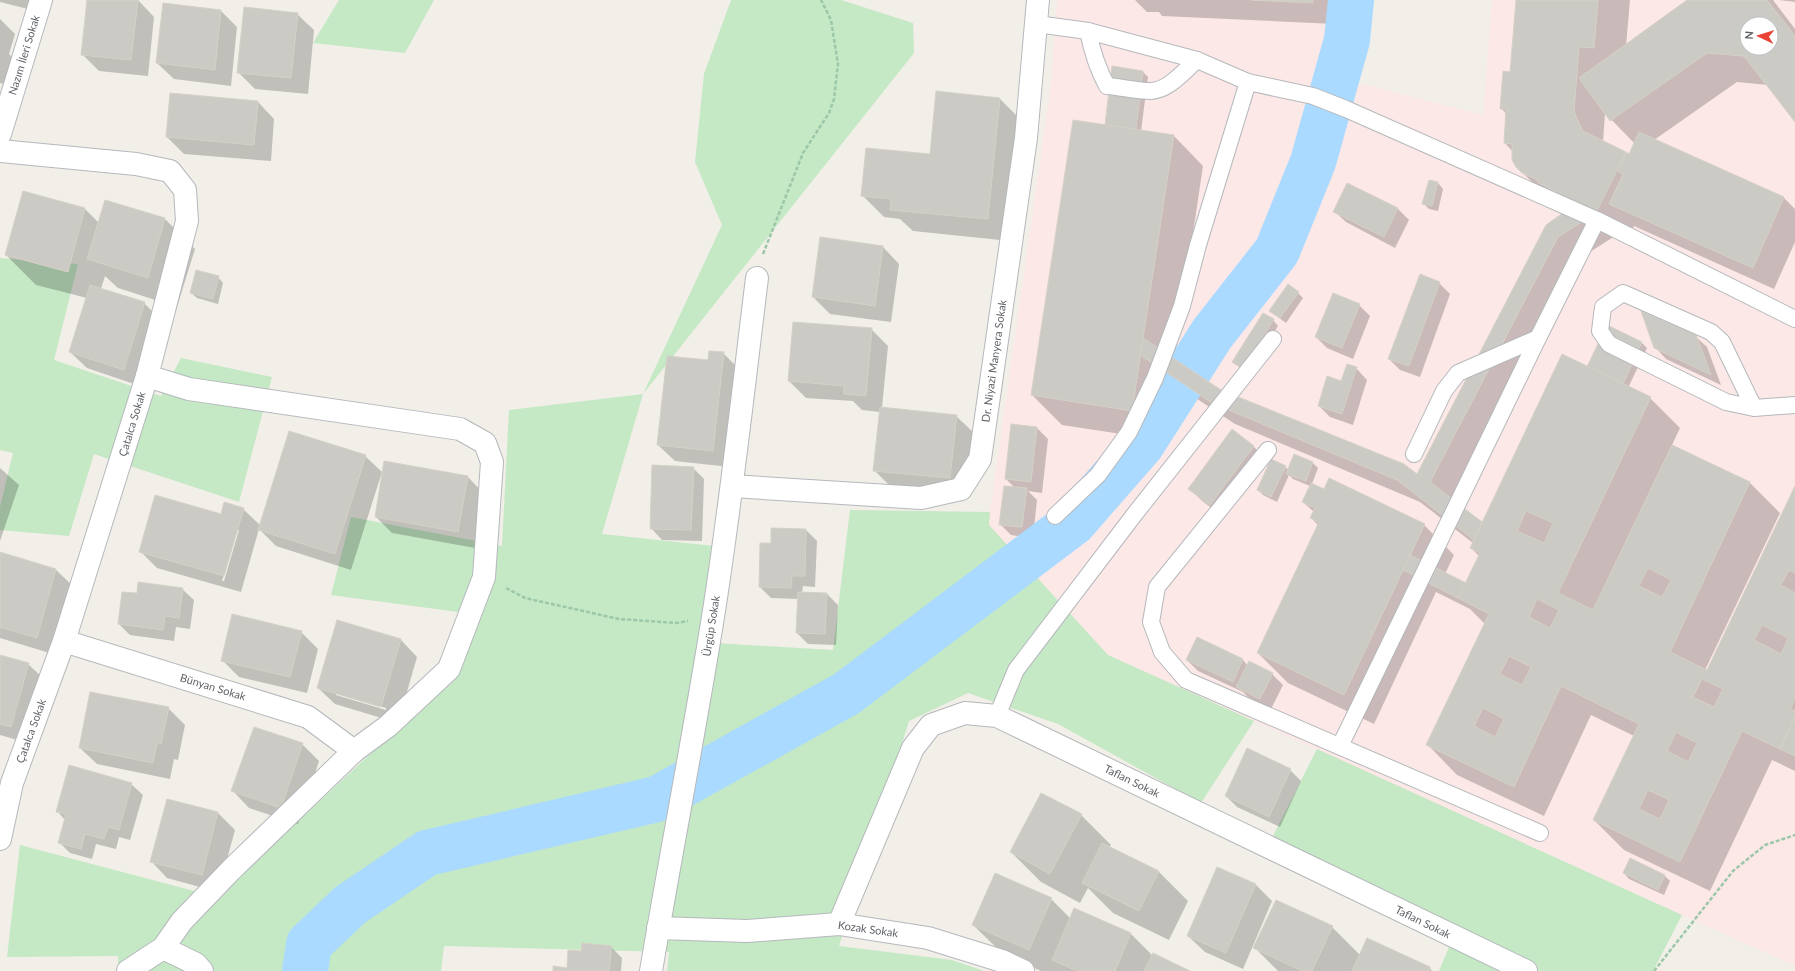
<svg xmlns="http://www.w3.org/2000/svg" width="1795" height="971" viewBox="0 0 1795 971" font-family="Lato,sans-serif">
	<rect width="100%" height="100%" fill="#f1efe8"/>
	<path fill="#fce8e6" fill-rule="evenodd" d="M1057 0H1359L1351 81 1483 115 1492 0H1795V966L1108 655 988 525 1051 84ZM1747 24H1771V48H1747Z"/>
	<g fill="#c5e8c5">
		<path d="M339 0H434L405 53 313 43Z"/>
		<path d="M731 0H841L913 23 914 53 643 394 602 534 714 546 698 642 833 650 850 510 990 512 989 525 1108 655 1254 721 1201 803 1058 724 968 693 909 721 839 946 952 960 984 971H667L669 952 444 946 441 971H118V956L7 957 20 845 217 897 461 669 481 615 331 595 351 517 502 546 509 410 643 394 722 225 695 162 704 74Z"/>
		<path d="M0 258 78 264 54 360 161 396 181 358 272 377 239 502 94 454 69 536 0 530V507L13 453 0 450Z"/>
		<path d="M1317 749 1682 915 1653 971H1439L1456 930 1272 838Z"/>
	</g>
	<g fill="#0003" fill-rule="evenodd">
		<path d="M0 0H35L32 10 0 2Z"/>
		<path d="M88 0H138L154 17 148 76 99 71 82 54Z"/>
		<path d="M1135 0H1348V8L1335 7 1334 24 1162 16 1159 12H1147Z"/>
		<path d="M1517 0H1630L1626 46 1689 0H1773L1795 29V120L1768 85 1737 82 1654 140 1784 198 1795 209V242L1774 289 1634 226 1626 242 1615 236 1579 259 1453 501 1483 523 1588 368 1642 343 1647 348 1628 388 1650 398 1680 428 1672 445 1750 483 1780 513 1705 670 1707 671 1795 487V771L1772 760 1710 891 1624 850 1594 820 1634 736 1591 715 1544 816 1457 775 1428 745 1485 624 1470 609 1436 592 1374 724 1288 683 1258 653 1319 526 1311 518 1314 512 1303 502 1310 486 1293 479 1289 475 1277 502 1263 495 1258 490 1285 467 1289 470 1313 463 1318 468 1312 484 1324 490 1424 525 1454 555 1445 574 1466 584 1479 556 1471 548 1473 543 1420 502 1235 424 1170 381 1161 440 1062 425 1032 395 1106 126 1113 68 1143 72 1148 77 1141 131 1174 136 1203 166 1174 360 1220 391 1418 476 1567 211 1553 203 1523 173 1513 152 1505 143 1507 115 1501 108 1511 73ZM1747 24H1771V48H1747ZM1605 113 1635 144 1630 155 1603 142Z"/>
		<path d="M1779 0H1795V2Z"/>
		<path d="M221 11 237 27 231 86 174 79 157 63Z"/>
		<path d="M297 14 314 30 308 94 255 89 238 72Z"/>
		<path d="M0 19 15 34 9 54 15 60 7 85 0 83Z"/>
		<path d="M1000 99 1021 120 1010 241 913 231 900 219 884 217 862 195 931 155Z"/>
		<path d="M258 102 274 119 271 161 184 154 167 137Z"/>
		<path d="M1429 181 1438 183 1443 189 1438 211 1429 209 1423 203Z"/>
		<path d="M1348 184 1398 209 1409 220 1395 248 1346 222 1334 211Z"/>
		<path d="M23 192 85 209 99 223 105 201 165 219 195 249 177 307 118 288 105 276 101 289 144 303 161 320 140 386 87 368 70 352 87 298 36 285 6 255Z"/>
		<path d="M883 247 899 264 891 322 830 314 813 297Z"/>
		<path d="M218 277 223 283 218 304 197 298 191 293Z"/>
		<path d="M1439 283 1450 294 1420 377 1400 370 1389 359Z"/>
		<path d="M1298 293 1303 298 1286 323 1270 311Z"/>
		<path d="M1359 305 1370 316 1353 359 1327 348 1316 337Z"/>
		<path d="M1273 320 1278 326 1248 374 1233 362Z"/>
		<path d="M871 329 888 346 882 408 956 416 973 432 966 494 891 487 874 470 880 412 862 410 853 401 806 398 789 381Z"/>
		<path d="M1695 336 1707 347 1721 385 1666 359 1655 347Z"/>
		<path d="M723 353 740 370 730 467 675 461 658 445 709 361Z"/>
		<path d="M1356 368 1367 380 1353 425 1330 417 1319 406Z"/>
		<path d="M1012 425 1037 428 1048 439 1042 493 1028 491 1037 500 1033 538 1011 535 1000 524 1015 488 1006 479Z"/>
		<path d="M1253 446 1264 457 1222 516 1201 500 1190 489Z"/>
		<path d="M365 456 382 472 351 570 276 546 259 529 241 592 157 568 140 551 221 515 243 509 261 526ZM237 530H239L224 581H222Z"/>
		<path d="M0 468 19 485 0 541Z"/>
		<path d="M693 468 704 479 702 541 662 540 651 528Z"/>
		<path d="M468 477 484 494 475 548 392 533 376 517Z"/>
		<path d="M806 530 817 541 815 587 803 586 802 593 827 594 838 605 836 645 808 644 797 633 799 599 771 598 760 587 772 544Z"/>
		<path d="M1 554 56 570 73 586 53 654 0 638Z"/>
		<path d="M182 589 194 600 190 629 176 627 174 641 130 635 119 624 138 594Z"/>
		<path d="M338 621 401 640 417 657 398 723 335 704 318 688ZM336 693 386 708V710L336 695Z"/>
		<path d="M301 632 318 649 307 693 239 677 222 660Z"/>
		<path d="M1197 639 1243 660 1248 666 1272 674 1283 685 1271 709 1249 698 1243 692 1198 671 1187 660Z"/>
		<path d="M0 656 28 664 45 680 28 743 0 735Z"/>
		<path d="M168 708 185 725 178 760 174 759 170 779 97 764 80 748Z"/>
		<path d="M302 744 319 761 298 824 249 808 233 791Z"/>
		<path d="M1290 770 1301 781 1280 827 1237 807 1226 796Z"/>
		<path d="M131 784 143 795 130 840 119 837 116 849 96 844 92 859 70 853 59 842 65 820 57 811Z"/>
		<path d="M167 800 218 813 235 830 218 892 167 878 151 861Z"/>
		<path d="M1081 815 1111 845 1109 847 1158 871 1188 901 1169 940 1113 913 1088 888 1080 903 1041 882 1011 852Z"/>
		<path d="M1630 859 1665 876 1670 881 1664 895 1629 879 1624 873Z"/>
		<path d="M1256 885 1272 901 1243 969 1205 952 1188 936Z"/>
		<path d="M1051 899 1071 919 1131 934 1153 956 1188 971H1041L1003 954 973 925Z"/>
		<path d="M1332 927 1360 955 1430 968 1432 971H1278L1255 948Z"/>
		<path d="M611 947 622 958 621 971H554L568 969 582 952Z"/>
	</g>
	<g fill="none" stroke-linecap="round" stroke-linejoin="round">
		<path stroke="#aadaff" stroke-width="46" d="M305 971 309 944 350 905 427 853 657 799 846 694 1073 523 1142 444 1212 334 1277 251 1313 162 1347 40 1351 0"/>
	</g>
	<g fill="#cccac5" stroke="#d6d1c6" fill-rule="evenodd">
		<path d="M87 0H138L131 60 81 55Z"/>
		<path d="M1251 0H1313V3Z"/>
		<path d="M1516 0H1598L1594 48 1579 47 1574 112 1583 131 1626 152 1596 213 1537 182 1538 180 1522 173 1516 167 1512 160V144L1504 143 1506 109H1500L1503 71 1510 72Z"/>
		<path d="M1687 0H1767L1795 36V122L1744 56 1707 53 1610 121 1579 78ZM1747 24H1771V48H1747Z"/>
		<path d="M163 3 221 10 215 70 156 63Z"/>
		<path d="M244 7 298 13 291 78 237 73Z"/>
		<path d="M1112 66 1143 71 1136 129 1105 125Z"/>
		<path d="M936 91 1000 98 988 219 890 210 891 199 861 196 866 148 930 154Z"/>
		<path d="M170 93 258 101 254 145 166 137Z"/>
		<path d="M1073 120 1174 135 1132 411 1031 395Z"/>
		<path d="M1639 132 1784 197 1753 268 1609 204 1623 174 1618 172 1626 152 1629 154Z"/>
		<path d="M1429 180 1438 182 1432 206 1422 204Z"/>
		<path d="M1347 183 1398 208 1384 237 1333 212Z"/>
		<path d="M23 191 85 208 68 272 5 255Z"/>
		<path d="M105 200 165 218 148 278 87 259Z"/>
		<path d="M1577 203 1596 213 1558 237 1430 482 1482 522 1474 540 1397 480 1212 403 1140 355 1143 338 1221 390 1404 464 1417 474 1546 225Z"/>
		<path d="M820 237 883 246 875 306 812 297Z"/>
		<path d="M196 270 219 276 213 299 190 293Z"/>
		<path d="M1420 274 1440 282 1409 366 1388 359Z"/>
		<path d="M1288 284 1299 292 1280 318 1269 311Z"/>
		<path d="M90 285 145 302 124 370 69 352Z"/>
		<path d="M1333 293 1360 304 1342 348 1315 337Z"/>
		<path d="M1641 311 1696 335 1711 375 1654 348Z"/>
		<path d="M1263 313 1274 319 1243 369 1232 362Z"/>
		<path d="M793 322 872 328 866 396 844 394V386L788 381Z"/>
		<path d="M1607 325 1642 342 1623 384 1587 367Z"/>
		<path d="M709 351 724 352 713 451 657 445 667 356 708 360Z"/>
		<path d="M1562 354 1651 397 1558 593 1593 610 1672 445 1750 482 1670 652 1707 670 1795 486V573L1789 570 1781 585 1795 593V699L1790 709 1795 711V716L1780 749 1742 731 1680 862 1593 820 1639 724 1561 686 1514 787 1426 745 1489 614 1458 598 1480 553 1470 548ZM1526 511 1553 523 1544 543 1517 531ZM1648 568 1671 580 1662 597 1639 586ZM1537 599 1559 610 1550 628 1529 617ZM1762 625 1788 638 1781 654 1754 640ZM1509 656 1531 667 1522 685 1500 674ZM1702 679 1723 689 1714 707 1693 697ZM1483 708 1504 719 1495 737 1474 726ZM1676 732 1697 743 1688 762 1667 751ZM1648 790 1669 800 1660 819 1639 809Z"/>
		<path d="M1347 364 1357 367 1342 414 1318 406 1327 376 1341 381Z"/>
		<path d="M880 407 957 415 950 478 873 471Z"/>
		<path d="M1011 424 1037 427 1031 482 1005 479Z"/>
		<path d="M1232 429 1254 446 1210 505 1188 489Z"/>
		<path d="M289 431 366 455 335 554 258 530Z"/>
		<path d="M1294 454 1313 462 1306 481 1286 474Z"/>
		<path d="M1271 459 1286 466 1271 497 1257 490Z"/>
		<path d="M384 461 468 476 458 532 375 517Z"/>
		<path d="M652 465 694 467 691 530 650 529Z"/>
		<path d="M1329 478 1425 524 1344 695 1257 653 1319 522 1310 518 1315 508 1302 502 1311 483 1324 489Z"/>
		<path d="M1004 486 1027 488 1022 527 999 525Z"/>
		<path d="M155 495 221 514 224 502 244 508 224 576 139 552Z"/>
		<path d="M771 528 806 529 805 576H792L791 588 759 587 760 543H771Z"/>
		<path d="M0 552 56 569 37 638 0 627Z"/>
		<path d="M1410 555 1466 583 1458 598 1403 570Z"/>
		<path d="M138 582 183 588 179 618 165 616 163 630 118 624 122 592 137 593Z"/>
		<path d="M798 592 827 593 825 634 796 633Z"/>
		<path d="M232 614 302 631 290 677 221 661Z"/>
		<path d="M337 620 401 639 381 707 317 688Z"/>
		<path d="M1197 637 1243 659 1233 682 1186 660Z"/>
		<path d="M0 655 29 663 11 727 0 724Z"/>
		<path d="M1249 661 1273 673 1260 699 1236 687Z"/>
		<path d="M90 692 169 707 161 744 157 743 153 763 79 748Z"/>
		<path d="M1795 716V756L1780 749Z"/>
		<path d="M254 727 303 743 281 808 231 791Z"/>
		<path d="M1247 748 1291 769 1269 817 1225 796Z"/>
		<path d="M69 765 132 783 119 830 108 827 104 839 85 834 81 849 58 843 66 814 56 812Z"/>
		<path d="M1041 793 1082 814 1050 874 1010 852Z"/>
		<path d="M167 799 218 812 202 875 150 862Z"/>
		<path d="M1102 843 1159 871 1139 911 1082 883Z"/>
		<path d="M1630 858 1665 875 1658 890 1623 873Z"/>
		<path d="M1217 867 1256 884 1226 953 1187 936Z"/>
		<path d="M995 873 1052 898 1029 950 972 925Z"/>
		<path d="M1276 900 1333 926 1312 971H1302L1253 948Z"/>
		<path d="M1074 908 1131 933 1115 971H1077L1052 960Z"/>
		<path d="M1367 938 1430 967 1429 971H1352Z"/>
		<path d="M582 943 612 946 609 971H553V966L567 968 568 950 581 951Z"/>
		<path d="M1153 953 1190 971H1144Z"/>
	</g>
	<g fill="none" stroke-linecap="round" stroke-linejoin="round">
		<defs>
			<g id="lane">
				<path d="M1037 24 1088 31 1197 60 1248 82 1313 96 1346 109 1597 220 1795 319"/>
				<path d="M1088 31C1092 51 1097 68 1107 86 1121 87 1137 91 1151 91 1169 90 1184 71 1197 60"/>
				<path d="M1754 408 1722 342 1711 332 1623 293 1603 307 1600 331 1609 344 1726 402 1754 408 1795 405"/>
				<path d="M1268 450 1157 587 1151 622 1162 652 1186 680 1540 833"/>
				<path d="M1414 454 1444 391 1458 373 1538 338"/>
				<path d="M1055 516 1098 475 1129 432 1155 378 1182 306 1198 245 1248 82"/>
				<path d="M997 716 1016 670 1134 515 1273 339"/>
				<path d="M1340 746 1538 338 1597 220"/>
			</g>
			<g id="street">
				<path d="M0 134 41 0"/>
				<path d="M0 151 136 164 170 171 185 190 187 221 147 376 64 641 12 783 0 839"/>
				<path d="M732 486 921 498 961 489 980 459 1026 138 1038 0"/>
				<path d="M64 641 308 717 354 751"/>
				<path d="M839 924 913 748 931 725 965 713 997 716 1526 971"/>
				<path d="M658 928 747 931 839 924 928 938 1002 961 1023 971"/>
				<path d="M163 948 196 964 202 971"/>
				<path d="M128 971 163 948 182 921 231 870 354 751 388 726 449 669 484 577 492 462 485 443 460 429 189 389 147 376"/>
				<path d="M651 971C671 853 694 735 713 617 731 504 743 391 757 278"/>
			</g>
		</defs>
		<use href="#lane" stroke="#b5b8bc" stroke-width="18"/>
		<use href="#street" stroke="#b5b8bc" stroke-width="24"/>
		<g stroke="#9cc7a9" stroke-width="2.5" stroke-dasharray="4 2" stroke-linecap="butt">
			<path d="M763 254 803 153 829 113 834 99 838 64 831 20 821 0"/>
			<path d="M506 588 525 598 619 619 676 623 688 621"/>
			<path d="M1654 971 1733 871 1765 845 1795 835"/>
		</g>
		<use href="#lane" stroke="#fff" stroke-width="16"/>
		<use href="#street" stroke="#fff" stroke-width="22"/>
	</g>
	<g text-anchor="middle" stroke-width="3" stroke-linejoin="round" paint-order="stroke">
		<g font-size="11" fill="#5f6368" stroke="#fff">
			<text transform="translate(24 55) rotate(-73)" y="4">Nazım İleri Sokak</text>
			<text transform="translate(994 361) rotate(-82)" y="4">Dr. Niyazi Manyera Sokak</text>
			<text transform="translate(132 424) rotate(-73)" y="4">Çatalca Sokak</text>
			<text transform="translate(711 626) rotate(-81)" y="4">Ürgüp Sokak</text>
			<text transform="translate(213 687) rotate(17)" y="4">Bünyan Sokak</text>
			<text transform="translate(31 731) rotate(-70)" y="4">Çatalca Sokak</text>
			<text transform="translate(1132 781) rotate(26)" y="4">Taflan Sokak</text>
			<text transform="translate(1423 922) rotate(26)" y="4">Taflan Sokak</text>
			<text transform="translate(868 929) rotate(8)" y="4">Kozak Sokak</text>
		</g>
	</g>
	<g transform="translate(1759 36) rotate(274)"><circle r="19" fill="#ffffff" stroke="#bfc1c3"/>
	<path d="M0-3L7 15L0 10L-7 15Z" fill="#ea4335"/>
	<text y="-6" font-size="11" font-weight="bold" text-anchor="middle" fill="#5f6368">N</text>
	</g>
</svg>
